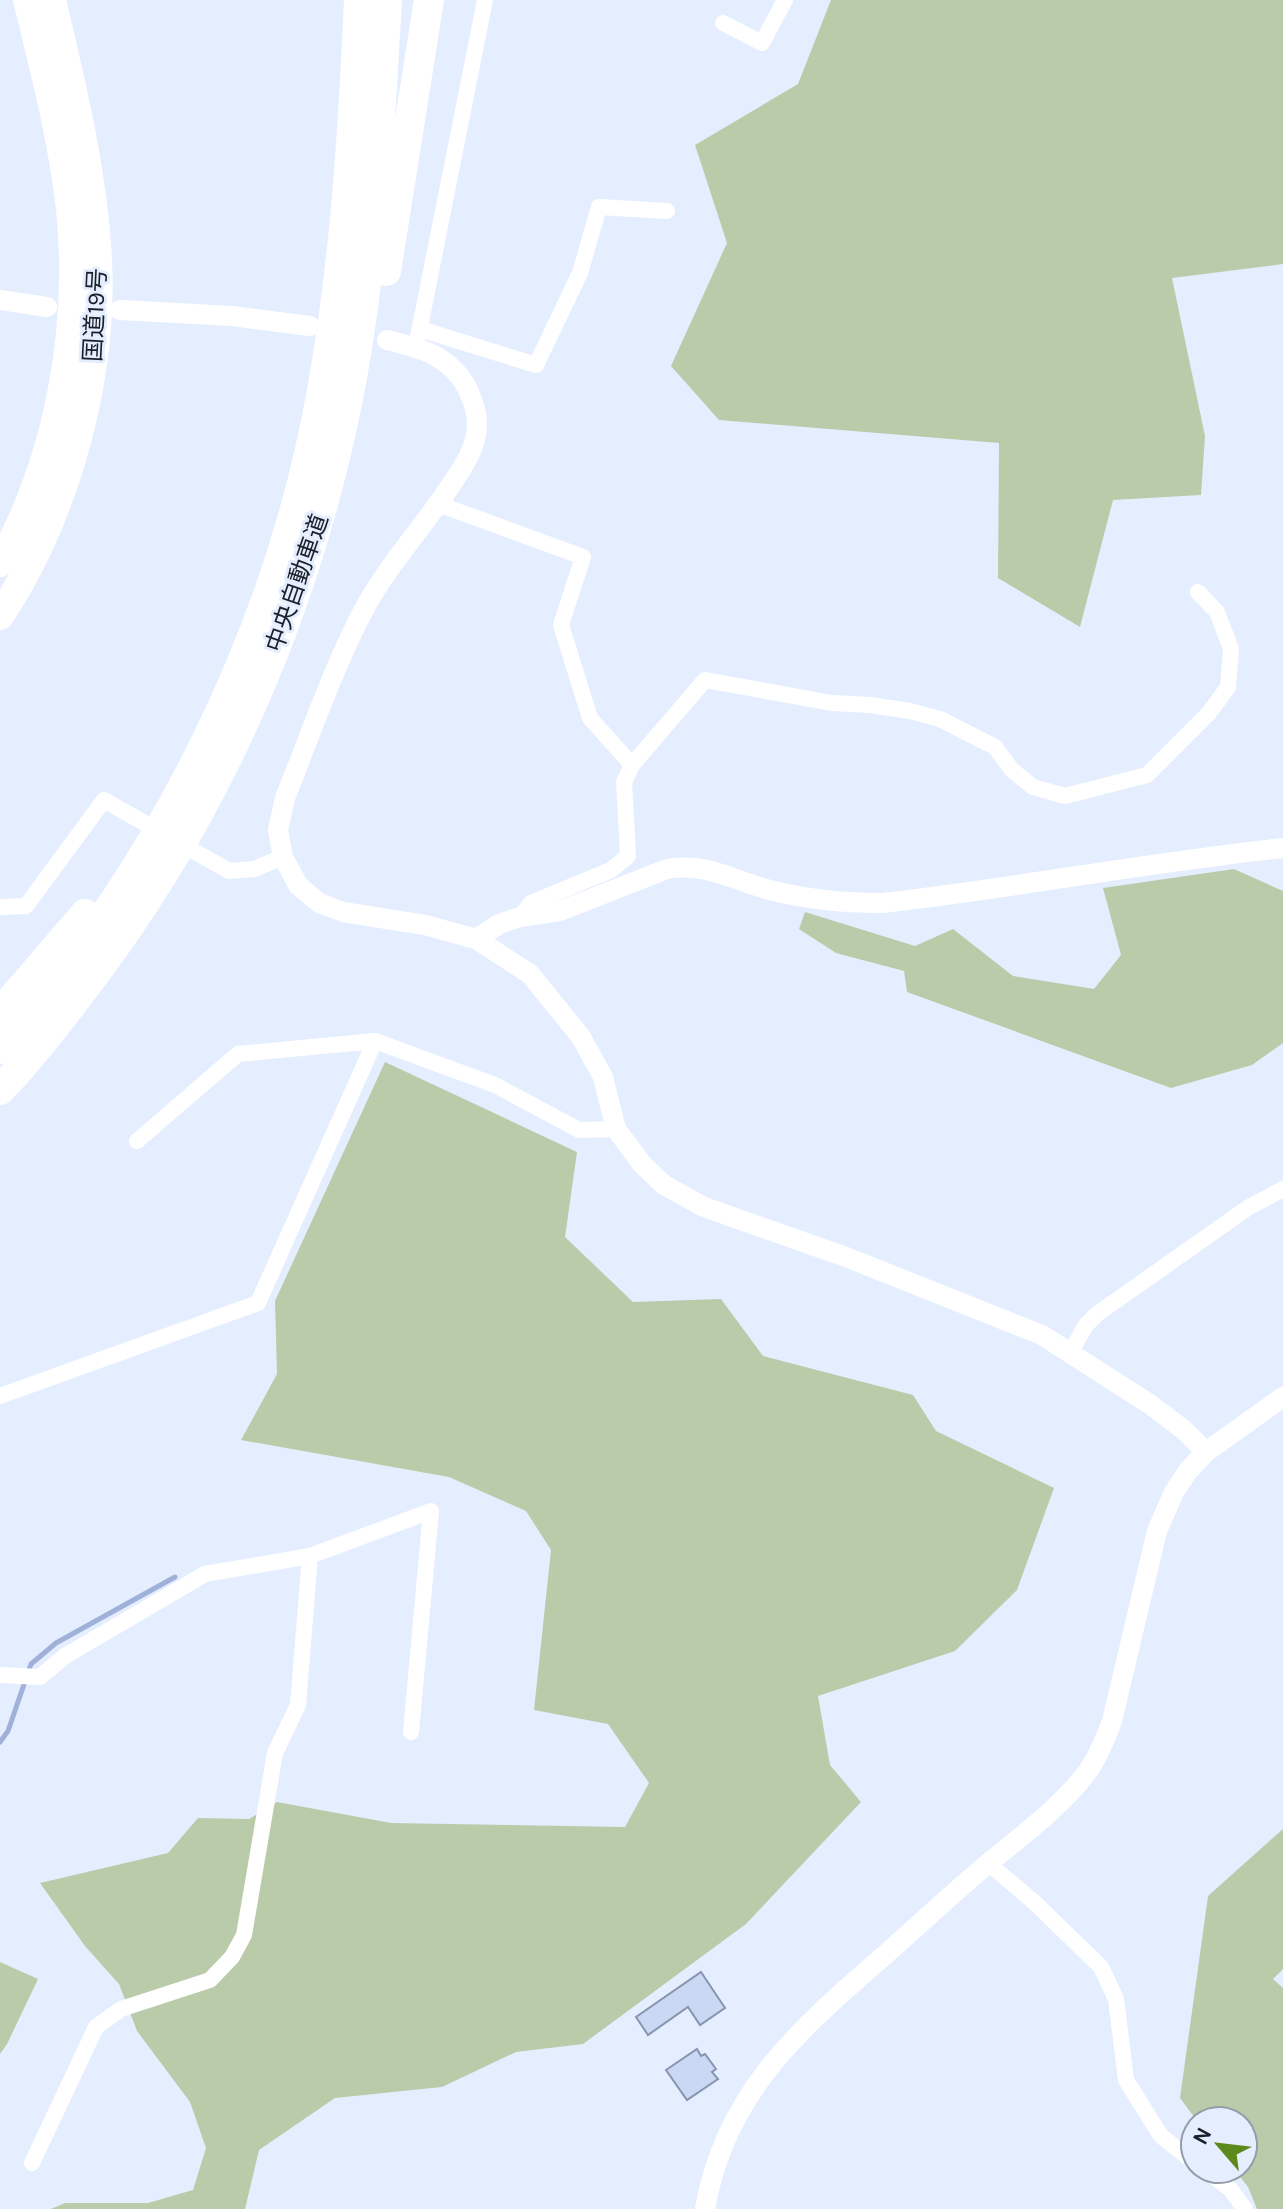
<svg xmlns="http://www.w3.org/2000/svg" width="1283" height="2209" viewBox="0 0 1283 2209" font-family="Karla,'Noto Sans JP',sans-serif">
	<rect width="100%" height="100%" fill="#e5eeff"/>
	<g fill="#bacbaa">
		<path d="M831 0H1283V264L1172 278 1205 436 1201 495 1113 500 1080 627 998 578 999 443 719 420 671 366 727 243 695 145 798 84Z"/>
		<path d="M1234 869 1283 891V1043L1252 1065 1171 1088 907 992 904 971 836 953 799 929 805 912 915 946 953 929 1013 976 1094 989 1121 955 1103 888Z"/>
		<path d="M385 1062 577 1152 565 1237 633 1302 721 1299 763 1356 913 1395 936 1431 1054 1488 1017 1590 955 1651 818 1696 830 1765 861 1802 746 1924 583 2044 516 2052 442 2087 335 2098 259 2150 245 2209H51L65 2203H148L193 2190 206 2148 190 2102 137 2031 119 1984 85 1946 40 1883 168 1853 198 1818 249 1819 277 1802 391 1823 625 1827 649 1783 608 1724 534 1710 551 1550 526 1511 449 1477 241 1440 277 1374 275 1301Z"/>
		<path d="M1283 1829V1969L1273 1979 1283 1988V2209H1257L1248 2187 1234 2169H1243V2121H1197L1180 2098 1208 1896Z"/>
		<path d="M0 1962 38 1979 7 2044 0 2054Z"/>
	</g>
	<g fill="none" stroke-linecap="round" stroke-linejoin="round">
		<path stroke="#9fb1d9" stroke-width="5" d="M0 1742 8 1731 31 1664 56 1643 175 1577"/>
	</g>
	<g fill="#cbd8f4" stroke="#8895af" stroke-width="2">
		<path d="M701 1972 725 2008 700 2025 688 2007 648 2035 636 2017Z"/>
		<path d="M697 2049 701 2056 705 2054 716 2069 712 2072 718 2079 687 2100 666 2070Z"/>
	</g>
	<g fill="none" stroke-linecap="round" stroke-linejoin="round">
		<g stroke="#fff" stroke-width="16">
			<path d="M723 23 762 43 785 0"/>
			<path d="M420 329 536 365 580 273 599 207 667 211"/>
			<path d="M418 337 485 0"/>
			<path d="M438 504 583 557 561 625 590 718 632 765"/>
			<path d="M0 907 26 906 104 800 229 871 254 869 283 857"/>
			<path d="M520 917 531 903 611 870 628 856 624 782 632 765 705 680 832 703 870 705 910 711 940 719 995 747 1012 770 1033 787 1065 796 1147 775 1209 713 1228 687 1231 649 1217 612 1198 592"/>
			<path d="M137 1141 238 1054 375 1041 495 1085 579 1130 616 1129"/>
			<path d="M1070 1353 1086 1325 1097 1314 1249 1207 1283 1189"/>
			<path d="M0 1396 258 1303 375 1041"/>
			<path d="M310 1556 431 1511 411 1732"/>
			<path d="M0 1675 40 1677 65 1656 205 1574 310 1556 298 1705 275 1753 244 1935 232 1957 210 1980 121 2009 96 2027 32 2163"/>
			<path d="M988 1863 1034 1902 1101 1967 1116 1999 1126 2080 1161 2136 1195 2163"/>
			<path d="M1204 2169 1230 2189 1245 2209"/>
		</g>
		<g stroke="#fff" stroke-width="20">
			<path d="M0 300 47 307"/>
			<path d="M120 310 232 316 310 326"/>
			<path d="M387 340C420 348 450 355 467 388 474 403 479 417 476 434 473 454 460 471 449 488 421 530 386 567 362 613 332 671 310 736 285 798L278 830 283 857 298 885 319 903 343 912 425 925 476 939 530 974 581 1037 603 1077 616 1129 642 1164 664 1185 704 1207 846 1257 1042 1335 1151 1405 1184 1430 1206 1452"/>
			<path d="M476 939 499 924 520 917 560 911 667 869C706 862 734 881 770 890 805 899 846 903 882 903 1016 888 1149 862 1283 848"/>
			<path d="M705 2209C725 2092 801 2028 886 1954 921 1923 955 1891 991 1861 1023 1835 1059 1808 1085 1775 1097 1760 1105 1740 1112 1721L1157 1531 1174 1492 1188 1471 1206 1452 1283 1397"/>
		</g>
		<g stroke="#fff" stroke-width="28">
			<path d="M0 563C59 459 82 327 70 209 62 138 44 69 27 0"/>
			<path d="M0 616C68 513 107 369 97 245 91 162 71 81 52 0"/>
		</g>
		<g stroke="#fff" stroke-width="30">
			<path d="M386 271 429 0"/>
			<path d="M0 1013 85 914"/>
			<path d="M0 1049C161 869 278 634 321 396 345 266 353 132 359 0"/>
			<path d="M0 1090C31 1058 58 1023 85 987 217 815 304 615 347 403 374 271 379 134 387 0"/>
		</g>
	</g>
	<g text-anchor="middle" stroke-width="6" stroke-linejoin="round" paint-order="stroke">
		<g font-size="24" fill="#1a1f29" stroke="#e5eeff">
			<text transform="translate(95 315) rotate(-87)" y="8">国道19号</text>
			<text transform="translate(297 583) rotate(-71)" y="8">中央自動車道</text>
		</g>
	</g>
	<g transform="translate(1219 2145) rotate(298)"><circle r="38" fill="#e5eeff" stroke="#949ba9" stroke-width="2"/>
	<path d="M0-6L14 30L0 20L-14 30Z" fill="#5c8919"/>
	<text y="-12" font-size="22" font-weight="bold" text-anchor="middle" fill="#1a1f29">N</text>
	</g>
</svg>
